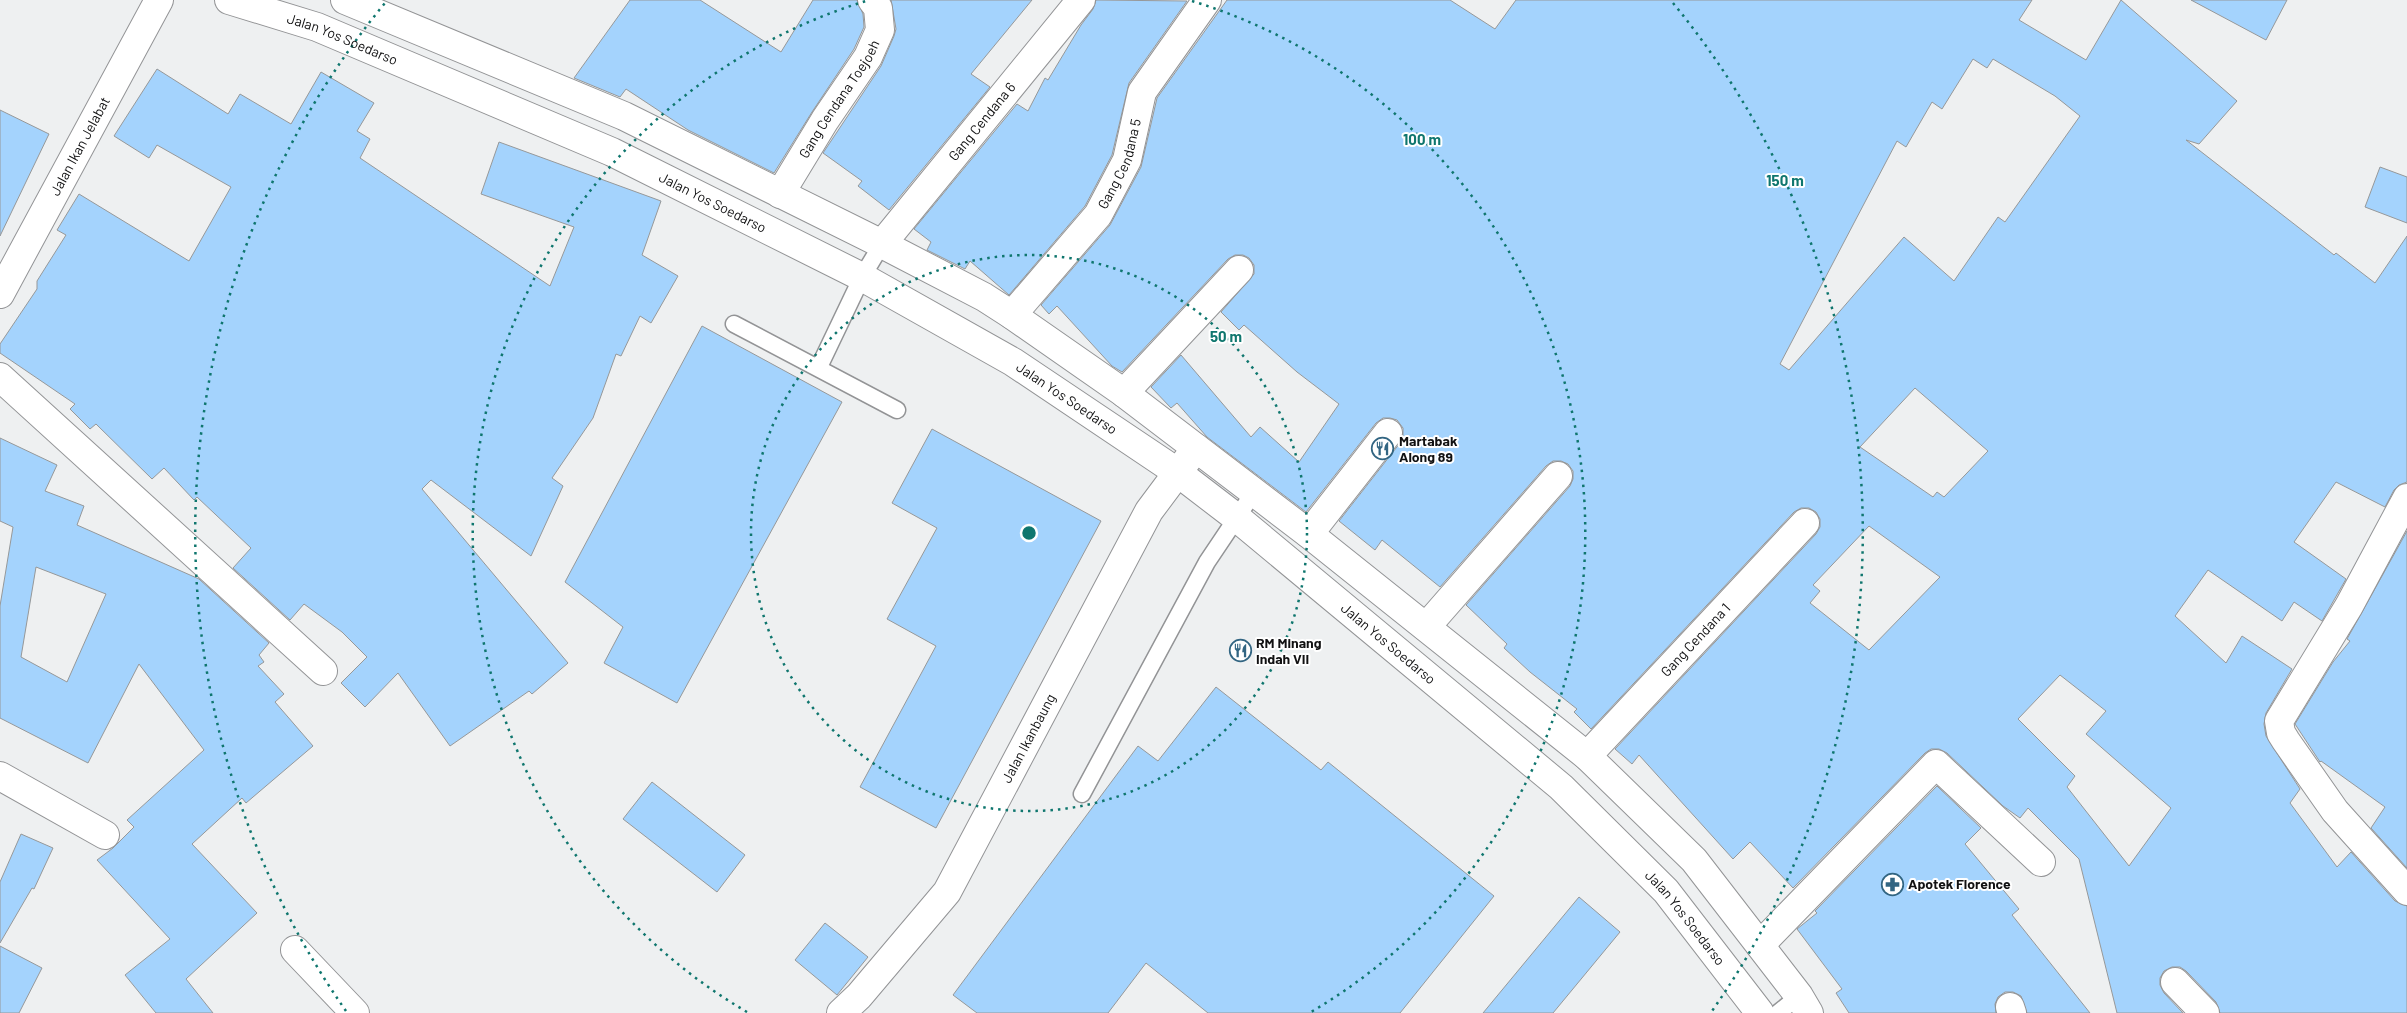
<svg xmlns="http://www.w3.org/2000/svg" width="2407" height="1013" viewBox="0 0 2407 1013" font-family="Barlow,sans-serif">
	<rect width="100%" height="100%" fill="#eef0f1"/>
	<g fill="#a4d3fd" stroke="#969899" fill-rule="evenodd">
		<path d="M630 0H700L781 52 813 0H857L863 14 864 27 854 49 812 112 774 173 688 130 626 89 620 97 574 78Z"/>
		<path d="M891 0H1032L971 74 990 87 889 210 858 186 862 181 823 153 881 66 894 36 896 29Z"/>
		<path d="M1096 0 1187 1 1129 83 1112 155 1085 206 1009 295 970 261 965 269 927 250 931 242 914 229 1017 104 1028 111 1045 78 1048 80 1081 25 1093 9Z"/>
		<path d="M1227 0H1450L1495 29 1516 0H2032L2019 20 2086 60 2121 0 2237 101 2199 144 2186 140 2334 255 2336 253 2375 283 2407 236V482L2399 485 2394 490 2385 507 2336 482 2294 542 2346 579 2322 621 2294 602 2282 621 2208 570 2175 616 2226 663 2242 636 2292 669 2266 713 2264 724 2266 736 2300 789 2290 803 2337 867 2351 852 2395 901 2407 906V1013H2220L2216 1002 2186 971 2180 967H2172L2164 971 2160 978V985L2164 993 2183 1013H2117L2079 859 2028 808 2020 818 2003 806 1947 753 1939 749H1931L1925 753 1793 888 1750 842 1733 859 1639 755 1632 764 1615 749 1816 534 1820 527V519L1816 512 1809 508H1801L1794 512 1591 729 1574 712 1577 709 1530 672 1504 648 1507 644 1466 605 1570 486 1573 479V471L1568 464 1561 461H1553L1546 466 1440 587 1382 540 1375 550 1339 521 1400 443 1403 436V428L1397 420 1390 418H1383L1376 423 1306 512 1207 437 1177 403 1171 408 1151 387 1181 355 1251 437 1260 427 1299 462 1339 404 1297 372 1244 325 1239 330 1221 312 1254 274V265L1249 258 1243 255H1235L1228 259 1122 372 1112 366 1057 306 1049 314 1041 305 1110 225 1141 167 1157 98ZM1973 59 1987 68 1993 59 2055 96 2080 116 2005 222 1998 217 1954 281 1904 237 1789 370 1780 364 1897 141 1906 147 1932 102 1942 109ZM1915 388 1988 451 1944 497 1937 492 1933 497 1860 447ZM1869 526 1940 577 1869 650 1810 603 1820 591 1813 585ZM2060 675 2106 711 2086 734 2171 808 2129 866 2067 787 2075 776 2018 719Z"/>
		<path d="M2191 0H2287L2266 40Z"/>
		<path d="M157 69 228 114 240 94 291 124 321 72 374 103 357 131 370 139 360 158 550 286 574 227 481 194 499 142 661 201 642 255 678 276 651 323 640 316 621 356 616 354 593 418 552 478 563 486 531 556 431 480 422 489 568 663 532 694 529 691 450 746 398 673 365 707 341 683 367 657 342 632 304 604 290 620 233 568 251 548 197 497 194 500 164 468 152 479 96 424 90 429 70 409 75 404 0 353V344L37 289V281L66 235 57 230 79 194 189 261 231 187 157 145 149 158 114 136Z"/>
		<path d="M0 110 49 134 0 236Z"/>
		<path d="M2380 167 2407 177V223L2365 207Z"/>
		<path d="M702 326 842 402 677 703 604 663 623 627 565 582Z"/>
		<path d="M932 429 1101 521 936 828 860 787 936 646 887 619 937 528 892 503Z"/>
		<path d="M0 438 57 465 45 491 84 506 77 525 199 579 269 643 259 655 264 662 258 666 284 694 275 702 313 746 246 803 242 798 192 844 257 913 186 979 213 1013H156L125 975 170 939 97 860 113 848 134 827 127 820 204 750 139 664 88 763 0 718V606L13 527 0 521ZM36 567 106 594 67 682 21 657Z"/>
		<path d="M2407 531V868L2371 828 2385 807 2321 761 2320 762 2295 724 2333 662 2350 641 2347 639Z"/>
		<path d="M1216 687 1321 770 1328 762 1494 896 1400 1013H1208L1146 963 1108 1013H977L953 995 1138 746 1158 761Z"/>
		<path d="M652 782 745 855 717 892 623 819Z"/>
		<path d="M1937 786 1981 828 1965 844 2019 909 2012 915 2090 1013H2027L2021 996 2013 992H2005L1998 997 1995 1004 1996 1013H1849L1836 993 1842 989 1797 929 1817 913 1815 911Z"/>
		<path d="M21 834 53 848 34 889 32 888 0 943V882Z"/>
		<path d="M1579 897 1620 932 1553 1013H1483Z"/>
		<path d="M825 923 868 957 837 995 795 960Z"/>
		<path d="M0 946 42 968 19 1013H0Z"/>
	</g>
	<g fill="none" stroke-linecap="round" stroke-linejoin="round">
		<defs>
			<g id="service">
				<path d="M734 324 897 410"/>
				<path d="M819 367 862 277 882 244"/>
				<path d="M1082 794 1207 562 1254 492"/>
				<path d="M1778 1013 1799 996"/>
			</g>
			<g id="minor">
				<path id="s1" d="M780 194 825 120 868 57 880 30 878 8 872 0"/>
				<path id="s2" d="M882 244 1081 0"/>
				<path id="s3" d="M0 294 159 0"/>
				<path id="s4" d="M1012 315 1098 215 1127 160 1142 92 1207 0"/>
				<path d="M0 377 323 671"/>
				<path d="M1124 393 1239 270"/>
				<path d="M2407 498 2349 606 2279 721 2281 733 2286 741 2335 811 2407 891"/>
				<path d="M1309 534 1388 433"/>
				<path d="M1426 627 1558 476"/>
				<path id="s5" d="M1587 756 1805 523"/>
				<path d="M0 776 105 835"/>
				<path d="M1760 945 1936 764 2041 862"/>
				<path d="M295 950 355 1013"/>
				<path d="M2175 982 2205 1013"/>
				<path d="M2010 1007 2012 1013"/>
				<path id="s6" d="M841 1013 859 996 947 892 1149 511 1196 448"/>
			</g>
			<g id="trunk">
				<path id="s7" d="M229 0 317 27 612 152 862 277 1013 362 1177 472 1237 518 1561 787 1666 891 1760 1013"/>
				<path d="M345 0 624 116 882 244 984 297 1012 315 1124 393 1309 534 1587 756 1694 860 1799 996 1809 1013"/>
			</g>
		</defs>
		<use href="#service" stroke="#939496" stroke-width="19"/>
		<use href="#minor" stroke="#939496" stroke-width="30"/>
		<use href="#trunk" stroke="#939496" stroke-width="30"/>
		<use href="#service" stroke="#fff" stroke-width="16"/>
		<use href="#minor" stroke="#fff" stroke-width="28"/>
		<use href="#trunk" stroke="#fff" stroke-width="28"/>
	</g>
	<g fill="none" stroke="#0f766e" stroke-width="2.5" stroke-dasharray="2.5 5">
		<circle cx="1029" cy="533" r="278"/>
		<path d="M747 1012A556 556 0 0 1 866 1M1192 1A556 556 0 0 1 1311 1012"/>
		<path d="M346 1011A834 834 0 0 1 385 3M1673 3A834 834 0 0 1 1712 1011"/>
	</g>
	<defs>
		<symbol id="restaurant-ring" viewBox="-11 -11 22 22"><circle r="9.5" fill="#fff" stroke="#326582" stroke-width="1.5"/><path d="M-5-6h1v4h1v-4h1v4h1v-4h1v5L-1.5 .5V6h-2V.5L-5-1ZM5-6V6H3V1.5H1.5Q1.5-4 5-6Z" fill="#326582"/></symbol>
		<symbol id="pharmacy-ring" viewBox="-11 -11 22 22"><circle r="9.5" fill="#fff" stroke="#326582" stroke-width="1.5"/><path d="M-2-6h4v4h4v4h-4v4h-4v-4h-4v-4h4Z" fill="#326582"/></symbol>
	</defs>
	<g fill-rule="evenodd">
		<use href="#restaurant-ring" x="1370" y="436" width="25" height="25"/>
		<use href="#restaurant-ring" x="1228" y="638" width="25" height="25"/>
		<use href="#pharmacy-ring" x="1880" y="872" width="25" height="25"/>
	</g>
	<g text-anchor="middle" stroke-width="4" stroke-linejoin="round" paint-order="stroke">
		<g font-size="14" fill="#111112" stroke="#fff">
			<text dy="5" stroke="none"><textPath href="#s7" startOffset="120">Jalan Yos Soedarso</textPath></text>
			<text dy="5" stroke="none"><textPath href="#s1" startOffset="112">Gang Cendana Toejoeh</textPath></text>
			<text dy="5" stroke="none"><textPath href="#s2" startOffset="158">Gang Cendana 6</textPath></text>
			<text dy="5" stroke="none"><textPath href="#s3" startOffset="168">Jalan Ikan Jelabat</textPath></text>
			<text dy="5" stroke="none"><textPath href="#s4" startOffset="188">Gang Cendana 5</textPath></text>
			<text dy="5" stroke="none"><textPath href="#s7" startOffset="525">Jalan Yos Soedarso</textPath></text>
			<text dy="5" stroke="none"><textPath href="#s7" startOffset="930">Jalan Yos Soedarso</textPath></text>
			<text dy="5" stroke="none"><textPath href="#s5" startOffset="159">Gang Cendana 1</textPath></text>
			<text dy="5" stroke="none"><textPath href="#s7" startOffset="1335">Jalan Yos Soedarso</textPath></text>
			<text dy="5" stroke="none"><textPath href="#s6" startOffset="335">Jalan Ikanbaung</textPath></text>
			<text dy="5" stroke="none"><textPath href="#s7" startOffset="1740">Jalan Yos Soedarso</textPath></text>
		</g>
		<g font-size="14" font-weight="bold" fill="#111112" stroke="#fff" text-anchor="start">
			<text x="1399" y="446">Martabak<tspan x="1399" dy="16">Along 89</tspan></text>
			<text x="1256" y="648">RM Minang<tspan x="1256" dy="16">Indah VII</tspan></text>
			<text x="1908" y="889">Apotek Florence</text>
		</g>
	</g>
	<circle cx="1029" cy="533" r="8" fill="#0f766e" stroke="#fff" stroke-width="2.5"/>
	<g font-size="15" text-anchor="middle" font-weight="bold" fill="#0f766e" stroke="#fff" stroke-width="4" stroke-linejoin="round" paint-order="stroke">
		<text x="1422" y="145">100 m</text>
		<text x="1785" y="186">150 m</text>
		<text x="1226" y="342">50 m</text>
	</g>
</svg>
